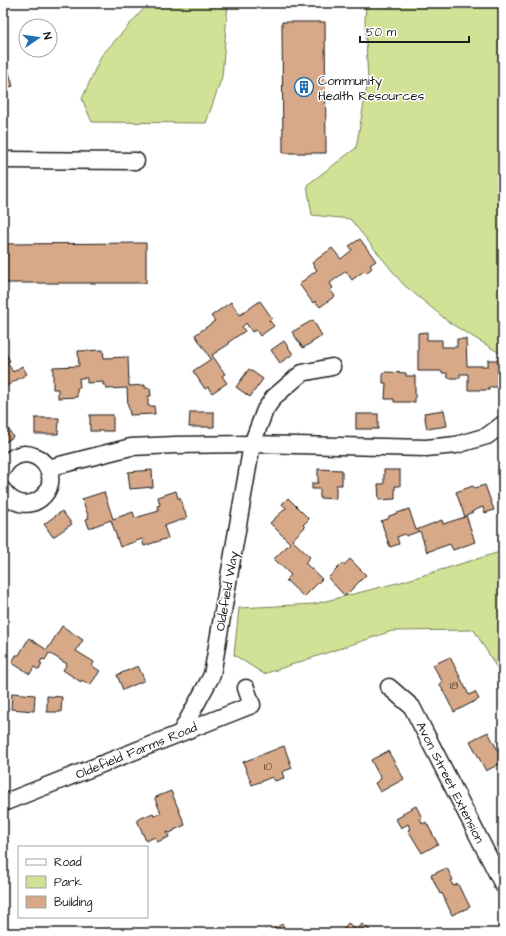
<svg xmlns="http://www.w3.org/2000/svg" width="506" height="936" viewBox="0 0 506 936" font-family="'Architects Daughter',sans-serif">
	<rect width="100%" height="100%" fill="#fff"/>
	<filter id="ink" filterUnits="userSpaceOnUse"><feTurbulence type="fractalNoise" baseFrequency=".025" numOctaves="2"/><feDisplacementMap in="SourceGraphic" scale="8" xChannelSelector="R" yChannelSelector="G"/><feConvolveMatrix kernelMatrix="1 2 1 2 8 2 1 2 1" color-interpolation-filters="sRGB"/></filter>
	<g filter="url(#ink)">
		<g fill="#d1e296" stroke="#767f59">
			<path d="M149 3H228L222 77 206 123 92 122 82 99 101 56Z"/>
			<path d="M366 3H503V355L450 323 403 284 350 219 312 215 307 185 356 148 368 81 365 20Z"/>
			<path d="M503 551V678L474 630 392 631 264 674 234 655 239 608 314 604 401 582Z"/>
		</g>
		<g fill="#d7a988" stroke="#1c1c1c">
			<path d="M282 22H325L326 153H283Z"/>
			<path d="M3 52 13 86 3 89Z"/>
			<path d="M360 239 376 261 370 265 372 268 366 273 364 271 352 280 346 271 330 283 333 288 330 290 335 296 320 307 315 301 313 303 299 284 317 270 312 263 332 248 341 259 352 250 349 246Z"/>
			<path d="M146 243V283H3V244Z"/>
			<path d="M260 301 272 318 269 320 274 326 260 336 256 330 252 332 246 323 242 327 245 331 230 341 229 344 212 355 225 374 222 376 227 383 212 393 208 387 205 389 193 371 211 359 195 335 215 321 211 316 231 302 240 315Z"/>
			<path d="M313 320 322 336 303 348 292 332Z"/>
			<path d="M427 332V340H442V347H457V339H466L467 366H488V360H498L499 387H489V390H468V374H460V378H448L447 373H442L441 371H418V333Z"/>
			<path d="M284 341 293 354 280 363 271 350Z"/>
			<path d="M103 350 104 358 128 357 129 386 145 385V388H150L151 396H148V406H154L155 414 130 415 129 408 128 407 127 388 106 389V385H103V382L87 383V378H79L80 388H77V397L58 398V389H53V367L79 366 78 351Z"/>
			<path d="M5 352 10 361 7 362 13 372 22 366 27 374 3 388V354Z"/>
			<path d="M249 369 263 379 250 397 236 387Z"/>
			<path d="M386 372 406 373V376H415V402H394V399H385L386 383H383V374Z"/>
			<path d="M444 410 447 426 427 429 424 413Z"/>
			<path d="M190 412H214V427H189Z"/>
			<rect x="356" y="414" width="22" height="15"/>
			<rect x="90" y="415" width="23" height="16"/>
			<path d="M35 418H59L58 434H35Z"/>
			<path d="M5 423 13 437 3 444V424Z"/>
			<path d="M318 469 342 470V485H336V499L320 498V489H312V483H318Z"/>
			<path d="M152 470 153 487 130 489 128 472Z"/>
			<path d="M384 470H400V486H395V499L379 500 378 484H384Z"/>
			<path d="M485 485 494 510 485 513 483 507 473 511V512L466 515 475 542 453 550 450 544 427 552 420 531 406 536 405 534 397 537 399 544 390 547 381 521 388 519 389 516 409 509 416 530 442 520 443 524 465 517 456 492 473 486 475 488Z"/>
			<path d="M176 491 178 498H180L187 518 164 526 168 538 144 546 142 539 120 547 111 520 89 528 86 519 89 518 82 499 104 492 113 519 133 512 135 518 159 511 157 506 160 505 158 497Z"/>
			<path d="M288 498 309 519 303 525 305 527 292 540 310 557 305 563 322 579 304 597 286 580 291 575 274 559 290 543 270 523 286 508 282 504Z"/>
			<path d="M62 511 72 524 53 537 44 524Z"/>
			<path d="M350 559 366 575 345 596 328 578 343 563 344 565Z"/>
			<path d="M62 626 83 640 76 651 94 662 92 666 100 671 90 685 82 680 81 682 63 670 67 664 49 653 45 660 42 659 40 663 42 664 39 670 34 667 30 674 12 663 16 655H19L29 638 47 650Z"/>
			<path d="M450 657 469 695 475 692 479 699 454 712 440 685 442 681 433 665Z"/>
			<path d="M138 666 144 679 143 681 123 690 117 675Z"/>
			<path d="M12 693 35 695 34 711 11 709Z"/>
			<path d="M47 696 62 697 61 712H47Z"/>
			<path d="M488 732 498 751 503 749V762L486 771 470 741Z"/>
			<path d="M284 746 292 768 282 772 284 778 275 781 272 777 252 785 243 762Z"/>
			<path d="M388 751 404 779 380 792 375 783 381 779 371 760Z"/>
			<path d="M171 791 185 825 174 830V831L170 833 167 832 169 837 157 842 155 837 146 841 137 820 153 813 154 816 161 813 155 799 156 797Z"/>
			<path d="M416 806 422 818 420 819 423 824 426 822 438 844 422 853 408 830 410 829 408 824 401 828 396 819 403 815V813Z"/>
			<path d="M447 868 453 880 451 881 453 886 458 884 462 893H463L470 907 452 915 442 893 440 894 431 875Z"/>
			<path d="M348 923 357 930 362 924 370 930 368 933H341Z"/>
			<path d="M282 924 288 933H261L266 930 268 933Z"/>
		</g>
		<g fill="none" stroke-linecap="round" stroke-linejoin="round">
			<defs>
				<g id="street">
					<path d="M3 160 136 161"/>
					<path d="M48 468 131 447 175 445 252 444 426 448 456 445 487 436 503 424"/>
					<path d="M3 469C7 460 15 455 25 454 32 454 40 458 44 463 66 490 25 523 3 490"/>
					<path d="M389 687 412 707 503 885"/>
					<path d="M181 732 212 675 252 444 265 410 274 397 302 373 332 367"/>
					<path d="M3 803 252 705 246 688"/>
				</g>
			</defs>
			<use href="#street" stroke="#1c1c1c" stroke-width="19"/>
			<use href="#street" stroke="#fff" stroke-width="16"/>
		</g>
	</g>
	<defs>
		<symbol id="building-ring" viewBox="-11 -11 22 22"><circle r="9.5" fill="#fff" stroke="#1f6fb2" stroke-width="1.5"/><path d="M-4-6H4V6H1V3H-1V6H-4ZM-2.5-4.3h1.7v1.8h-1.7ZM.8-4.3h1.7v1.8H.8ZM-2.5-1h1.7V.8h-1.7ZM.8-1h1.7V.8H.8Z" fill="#1f6fb2"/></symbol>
	</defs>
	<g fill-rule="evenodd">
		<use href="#building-ring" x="293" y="76" width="22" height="22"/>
	</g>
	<g text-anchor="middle" stroke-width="3" stroke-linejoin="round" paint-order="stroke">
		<g font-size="11" fill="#4b3f37">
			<text x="454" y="689">18</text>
			<text x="268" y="770">10</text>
		</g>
		<g font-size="13" fill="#1c1c1c" stroke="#fff" text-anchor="start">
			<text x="318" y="85">Community<tspan x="318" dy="15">Health Resources</tspan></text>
		</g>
		<g font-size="13" fill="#1c1c1c" stroke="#fff">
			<text transform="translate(226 591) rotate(-80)" y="5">Oldefield Way</text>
			<text transform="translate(136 750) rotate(-22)" y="5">Oldefield Farms Road</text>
			<text transform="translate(451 782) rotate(63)" y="5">Avon Street Extension</text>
		</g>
	</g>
	<rect width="506" height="936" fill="none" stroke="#fff" stroke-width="16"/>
	<rect x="8" y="8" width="490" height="920" fill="none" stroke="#1c1c1c" stroke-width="1.5" filter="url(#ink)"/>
	<rect x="18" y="846" width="130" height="72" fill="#ffffff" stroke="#a4a4a4"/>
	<rect x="26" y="859" width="20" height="6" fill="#ffffff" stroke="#a4a4a4"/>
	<text x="54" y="866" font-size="12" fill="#1c1c1c">Road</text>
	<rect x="26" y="876" width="20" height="12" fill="#d1e296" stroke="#a4a4a4"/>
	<text x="54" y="886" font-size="12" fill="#1c1c1c">Park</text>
	<rect x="26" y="896" width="20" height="12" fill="#d7a988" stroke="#a4a4a4"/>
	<text x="54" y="906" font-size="12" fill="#1c1c1c">Building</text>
	<g transform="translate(38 38) rotate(77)"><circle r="19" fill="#ffffff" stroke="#a4a4a4"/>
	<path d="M0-3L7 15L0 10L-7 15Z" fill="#1f6fb2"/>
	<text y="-6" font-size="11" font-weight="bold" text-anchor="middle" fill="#1c1c1c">N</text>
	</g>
	<path d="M360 36v6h109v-6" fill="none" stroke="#1c1c1c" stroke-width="2"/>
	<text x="366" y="36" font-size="12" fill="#1c1c1c" stroke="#ffffff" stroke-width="3" paint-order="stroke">50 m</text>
</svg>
